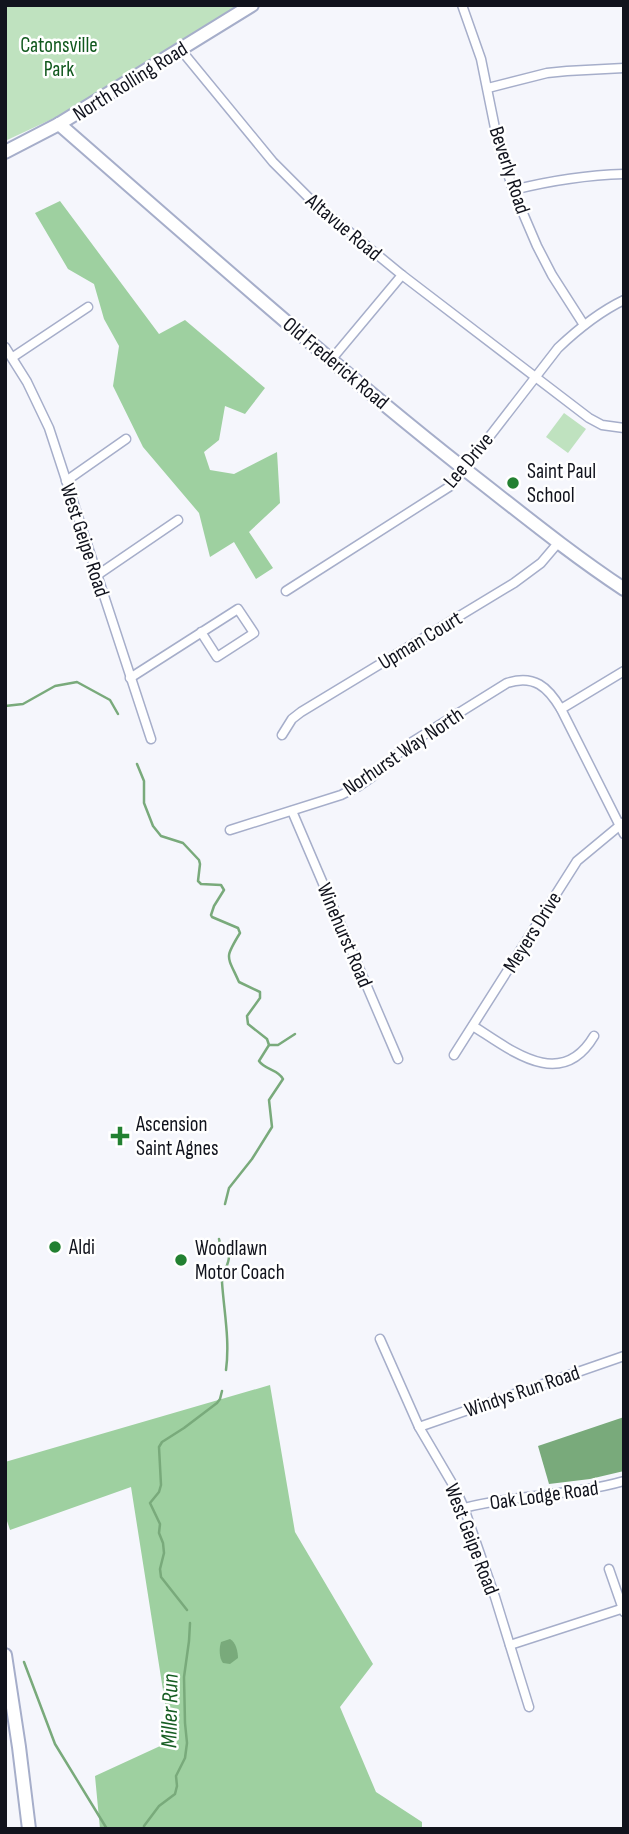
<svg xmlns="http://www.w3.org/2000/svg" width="629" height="1834" viewBox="0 0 629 1834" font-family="'Sofia Sans Condensed',sans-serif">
	<rect width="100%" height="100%" fill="#f5f6fc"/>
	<g fill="#bfe2bf">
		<path d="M5 5H245L80 106 5 141Z"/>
		<path d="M564 413 586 429 568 453 546 437Z"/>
	</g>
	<g fill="#9ed0a0">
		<path d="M60 201 159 334 185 320 265 388 245 414 225 406 219 440 204 452 210 470 234 474 277 452 280 503 249 532 273 568 256 579 234 542 210 557 199 513 143 447 113 386 119 346 104 319 94 284 68 269 35 213Z"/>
		<path d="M270 1385 295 1532 373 1664 340 1707 376 1792 422 1822V1829H100L95 1776 171 1741 131 1487 10 1530 5 1515V1462Z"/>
	</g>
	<g fill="#79aa7b">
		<path d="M624 1417V1471L590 1479 549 1484 538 1446Z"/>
		<path d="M230 1639C236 1642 238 1652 238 1658L230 1664 223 1663C219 1658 219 1648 221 1642Z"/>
	</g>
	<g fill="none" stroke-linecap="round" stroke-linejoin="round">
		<g stroke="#79aa7b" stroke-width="2.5">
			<path d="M5 706 23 704 55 686 77 682 110 700 118 714"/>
			<path d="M137 764 144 781V803L153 826 161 836 183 843 199 860 200 864 198 881 201 884 221 885 224 890 214 906 211 915 212 917 238 928 240 933C224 959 227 955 239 982L260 992V998L247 1016 248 1024 267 1039 269 1045 259 1061C265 1070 278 1069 283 1079L269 1100 272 1127 252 1159 229 1188 225 1204"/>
			<path d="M269 1045H278L295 1034"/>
			<path d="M219 1239 221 1248 229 1256C229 1266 222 1272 222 1282 224 1312 230 1340 226 1370"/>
			<path d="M187 1610 161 1577 160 1569 164 1553 163 1543 159 1533 160 1524 150 1503 159 1492 161 1485 159 1447 162 1442 184 1428 217 1403 220 1399 222 1391"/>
			<path d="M24 1662 55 1744 107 1829"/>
			<path d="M144 1829V1826L159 1806 175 1794 177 1786 176 1776 185 1758 187 1743 185 1723 184 1677 189 1641 190 1623"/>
		</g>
		<defs>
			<g id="street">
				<path d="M462 5 481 59 497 138 513 190 537 246 552 275 584 325"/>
				<path d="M181 50 273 162 313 202 402 275 589 418 602 425 624 428"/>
				<path d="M488 88 547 73 567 71 624 68"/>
				<path d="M513 190C549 181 586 175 624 174"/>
				<path d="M5 347 27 382 49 428 151 739"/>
				<path d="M13 357 88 307"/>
				<path d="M331 360 402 275"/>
				<path d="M66 481 126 439"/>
				<path d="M96 576 178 520"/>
				<path d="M286 591 452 485 558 348C578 329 599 312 624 300"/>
				<path d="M624 671 561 709 624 834"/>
				<path d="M130 678 238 609 254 633 217 657 201 632"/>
				<path d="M282 735 292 719 301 712 514 583 541 563 558 543"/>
				<path d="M292 811 398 1059"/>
				<path d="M230 830 341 795 359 786 372 777 409 744 507 683C534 674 548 687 561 709"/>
				<path d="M473 1026C511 1050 561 1092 594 1036"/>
				<path d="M454 1055 577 861 624 822"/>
				<path d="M380 1339 419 1427 456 1490 464 1508 495 1597 529 1707"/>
				<path d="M419 1427 624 1356"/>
				<path d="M464 1508C517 1494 572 1496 624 1481"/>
				<path d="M609 1569 624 1612"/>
				<path d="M510 1645 624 1608"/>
			</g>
			<path id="secondary" d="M59 124C192 240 324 358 463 468 516 509 568 552 624 589"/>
			<g id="primary">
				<path d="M5 152 59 124 252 5"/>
				<path d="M5 1655 19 1747 29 1829"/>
			</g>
		</defs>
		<use href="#street" stroke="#a6aeca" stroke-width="11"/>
		<use href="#secondary" stroke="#a6aeca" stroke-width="16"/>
		<use href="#primary" stroke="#a6aeca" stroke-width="16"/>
		<use href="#street" stroke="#fff" stroke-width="8"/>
		<use href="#secondary" stroke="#fff" stroke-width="12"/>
		<use href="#primary" stroke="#fff" stroke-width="12"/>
	</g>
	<g fill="#228031" stroke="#fff" stroke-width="2.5">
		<circle cx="513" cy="483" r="7"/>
		<path d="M116.5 1125.5h7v7h7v7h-7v7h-7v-7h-7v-7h7z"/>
		<circle cx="55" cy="1247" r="7"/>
		<circle cx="181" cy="1260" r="7"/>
	</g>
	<g text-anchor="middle" stroke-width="5" stroke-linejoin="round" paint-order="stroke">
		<g font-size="21" fill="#10581d" stroke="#fff">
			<text x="59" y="52">Catonsville<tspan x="59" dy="24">Park</tspan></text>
		</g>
		<g font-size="21" fill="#11131d" stroke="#fff">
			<text transform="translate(130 81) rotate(-32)" y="7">North Rolling Road</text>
			<text transform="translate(510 170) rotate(72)" y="7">Beverly Road</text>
			<text transform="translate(344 227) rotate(40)" y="7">Altavue Road</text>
			<text transform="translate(336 363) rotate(40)" y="7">Old Frederick Road</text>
			<text transform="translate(468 460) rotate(-50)" y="7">Lee Drive</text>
			<text transform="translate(85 540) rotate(72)" y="7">West Geipe Road</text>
			<text transform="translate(420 640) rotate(-31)" y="7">Upman Court</text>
			<text transform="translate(403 751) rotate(-34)" y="7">Norhurst Way North</text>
			<text transform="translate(532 932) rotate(-58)" y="7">Meyers Drive</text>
			<text transform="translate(345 935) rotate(67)" y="7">Winehurst Road</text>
			<text transform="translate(522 1391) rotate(-19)" y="7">Windys Run Road</text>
			<text transform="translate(544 1495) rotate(-8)" y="7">Oak Lodge Road</text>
			<text transform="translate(472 1539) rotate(69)" y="7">West Geipe Road</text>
		</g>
		<g font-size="21" fill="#11131d" stroke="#fff" text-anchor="start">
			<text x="527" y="478">Saint Paul<tspan x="527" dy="24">School</tspan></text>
			<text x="136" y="1131">Ascension<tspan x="136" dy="24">Saint Agnes</tspan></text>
			<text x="69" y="1254">Aldi</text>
			<text x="195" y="1255">Woodlawn<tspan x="195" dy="24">Motor Coach</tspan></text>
		</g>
		<g font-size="23" font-style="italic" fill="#165d22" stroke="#fff">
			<text transform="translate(169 1711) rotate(-89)" y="8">Miller Run</text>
		</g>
	</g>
	<rect width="629" height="1834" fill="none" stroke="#11131d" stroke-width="14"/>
</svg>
